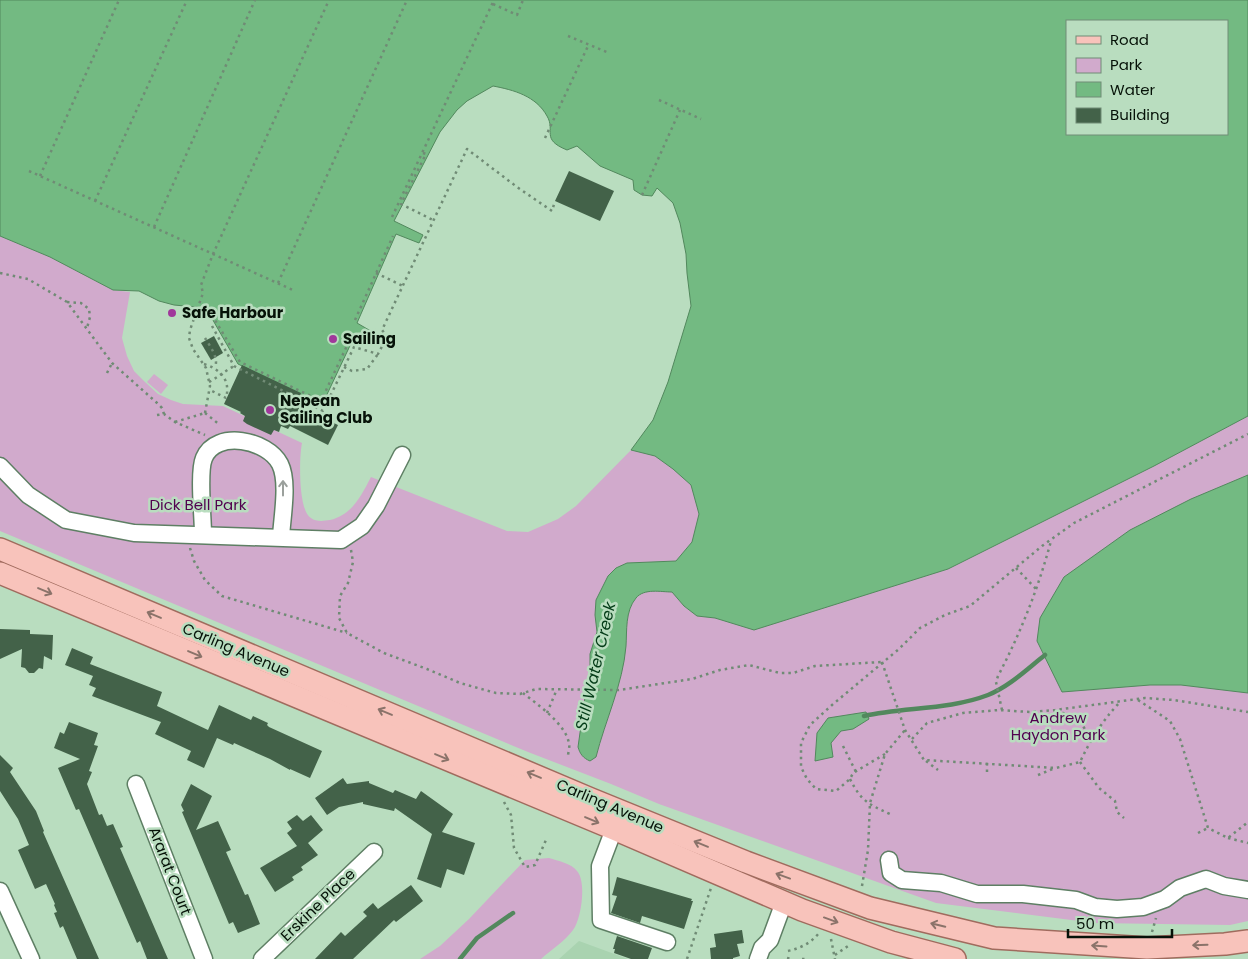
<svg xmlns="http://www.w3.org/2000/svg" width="1248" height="959" viewBox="0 0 1248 959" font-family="Poppins,sans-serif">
	<rect width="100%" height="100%" fill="#b9ddbf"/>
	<path fill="#a9d3b0" d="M579 941 628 959H559Z"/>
	<g fill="#d1aacc">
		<path d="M0 236 50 257 113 290 130 292 122 338 127 356 134 371 145 382 158 394 171 400 183 404 223 406 302 443C299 457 298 511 311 518 316 522 324 521 330 520 352 515 361 496 371 477L507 531 528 532 558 519 576 506 631 450 655 456 673 469 691 485 699 514 692 542 676 561 627 563 616 568 626 647C625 628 626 597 648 591 655 590 665 592 673 592L684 606 697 616 715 618 754 630 948 569 1154 466 1248 416V921L1230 925 1095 923 936 903 659 804 611 784 528 752 0 531Z"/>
		<path d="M154 374 168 385 161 394 147 382Z"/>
		<path d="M549 858C558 861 571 863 577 871 587 882 581 920 573 930 565 941 551 950 541 959H420L440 946 469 919 525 860Z"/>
	</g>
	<g fill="#73ba82" stroke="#52885d" fill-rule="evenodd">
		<path d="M0 0H1248V416L1154 466 948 569 754 630 715 618 697 616 684 606 672 592C661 592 644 588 636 598 625 611 627 631 626 646 623 684 605 721 596 757L590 761C583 758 580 754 578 747L587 683 590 671V654L597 632 595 615 596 600 608 576 616 568 627 563 676 561 692 542 699 514 691 485 673 469 655 456 631 450 653 420 668 382 691 306 687 273 686 254 680 223 673 203 657 188 652 196 642 195 634 190 633 180 600 166 577 146 567 150C540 139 556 131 547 116 536 96 514 90 493 86L467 101 457 110 440 132 394 221 423 235 419 243 396 234 357 323 381 337 379 343 355 335 322 405 238 364 206 308 174 305 159 301 139 291 113 290 50 257 0 236ZM1067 21H1227V134H1067Z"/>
		<path d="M1248 475V693L1181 685H1150L1062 692 1037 641 1040 618 1064 577 1130 530 1191 499Z"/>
		<path d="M866 712 869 719 853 729 841 731 831 743 833 757 815 761 817 733 828 718Z"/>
	</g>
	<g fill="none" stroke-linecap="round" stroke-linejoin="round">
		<g stroke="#52885d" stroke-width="4.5">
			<path d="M864 716C904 707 949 710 988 695 1010 686 1027 669 1045 655"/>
			<path d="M460 959 477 938 513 913"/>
		</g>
	</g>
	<g fill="#436249">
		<path d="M569 171 614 191 600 221 555 201Z"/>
		<path d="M214 336 223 353 211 360 201 343Z"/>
		<path d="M242 365 301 393 296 405 338 425 328 445 290 426 288 429 281 426 279 432 274 430 271 435 247 424 243 421 245 416 240 413 241 412 224 404Z"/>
		<path d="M0 629 30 630V634L53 635 52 660 44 656 43 669 39 668 34 673H29L25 668 21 667 22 649 0 659Z"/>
		<path d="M72 648 93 657 90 664 162 692 157 706 208 730 219 705 251 720 253 716 268 723 267 725 269 727 322 751 310 778 290 769V770L270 759 234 743 233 745 217 738 204 768 187 760 191 751 155 734 161 722 92 696 96 688 89 685 93 676 65 665Z"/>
		<path d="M69 722 98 733 94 745 98 746 89 771 92 772 87 784 99 815 102 814 107 826 113 824 123 847 120 848 168 959H147L140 941 137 943 79 809 76 810 58 768 80 759 54 748 60 732 64 734Z"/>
		<path d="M0 755 13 768 10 772 36 811 44 831 43 832 99 959H77L63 926 60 928 54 913 57 912 54 905 55 904 46 884 35 889 18 850 29 845 18 819 0 791Z"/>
		<path d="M343 778 347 784 369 781V783L393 793 395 790 416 799 421 791 453 814 442 832 475 843 464 875 447 869 441 888 417 879 432 834 395 808 394 811 363 804V802L339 807 327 815 315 798Z"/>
		<path d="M191 784 212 796 196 830 218 821 231 850 226 852 245 895 248 894 260 924 238 933 233 922 229 924 182 812 184 811 181 805Z"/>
		<path d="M297 815 303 821 311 815 323 830 308 843 318 855 301 867 303 870 292 877 294 880 275 892 260 868 297 846 287 833 292 829 287 822Z"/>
		<path d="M617 877 692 899 691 901H693L684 929 642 916 640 923 611 913 617 896 612 895 613 892Z"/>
		<path d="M411 885 423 901 396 922 394 920 353 959H315L341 932 345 936 367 916 363 912 373 903 378 909Z"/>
		<path d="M742 930 744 943 737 944 740 956 733 958V959H711L710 948 716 947 714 934Z"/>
		<path d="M617 936 652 948 648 959H631L614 953 615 949H613Z"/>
	</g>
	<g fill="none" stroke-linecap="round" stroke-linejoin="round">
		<defs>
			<g id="minor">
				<path d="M0 466 28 495 66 520 134 533 341 540 362 526 376 506 402 455"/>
				<path d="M203 534C203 517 198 472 204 458 216 429 268 440 280 464 289 482 282 517 281 537"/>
				<path d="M136 784 204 959"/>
				<path d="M614 829 600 866 601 920 667 942"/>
				<path d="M889 860 891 873 902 880 941 883 977 894H1023L1076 900 1095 907 1117 909 1143 907 1165 899 1180 888 1206 879 1224 886 1248 890"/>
				<path d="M0 891 31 959"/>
				<path d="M262 959 374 852"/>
				<path d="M758 959 762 948 770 940 784 902"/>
			</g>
			<g id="major">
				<path d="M0 549 591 799 746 862 870 908 994 938 1147 948 1225 944 1248 941"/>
				<path d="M0 573 614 829 802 910 891 942 955 959"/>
			</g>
		</defs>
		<use href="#minor" stroke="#5e7f64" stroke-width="19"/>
		<use href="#major" stroke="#a06b5e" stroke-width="24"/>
		<g stroke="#708b75" stroke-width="2.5" stroke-dasharray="2.5 4" stroke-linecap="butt">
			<path d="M493 4 517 15 523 0"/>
			<path d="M568 36 609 53"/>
			<path d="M659 100 701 119"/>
			<path d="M545 138 588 46"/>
			<path d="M423 153 426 154 401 204 433 220"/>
			<path d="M29 171 295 291"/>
			<path d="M40 176 119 0"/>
			<path d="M642 195 680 110"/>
			<path d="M95 201 187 0"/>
			<path d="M392 217 494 0"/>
			<path d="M154 227 255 0"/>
			<path d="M0 273 28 279 67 302 112 363 156 402 162 408 164 414"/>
			<path d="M376 273 403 286"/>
			<path d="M278 283 407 0"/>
			<path d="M67 302 81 303 89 309 90 317 87 328"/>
			<path d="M212 315 240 362 321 401 352 335"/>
			<path d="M355 320 393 236"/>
			<path d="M212 326 234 366 323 411 354 347 378 354 387 337 382 330 467 149 517 187 552 211 555 201"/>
			<path d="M205 338C210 346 219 358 215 367"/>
			<path d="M204 364C220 369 231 380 226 398L210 390"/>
			<path d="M344 367 352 371 367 369 378 354"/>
			<path d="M107 373 112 363"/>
			<path d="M209 382C218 377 225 371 234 366"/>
			<path d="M205 413 210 386 206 368 193 349 189 338 190 330 203 293 201 285 213 254 329 0"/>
			<path d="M205 413 220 425"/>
			<path d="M157 415 164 414 175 422 205 435"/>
			<path d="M175 422 205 413"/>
			<path d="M190 548 194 561 205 580 222 596 347 633"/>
			<path d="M351 550 353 562 348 583 340 596 339 618 347 633 384 653 427 669 460 683 496 693 520 694 536 689 619 690 692 679 720 670 749 665 780 673H793L815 666 881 662"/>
			<path d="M1016 568 1037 590"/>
			<path d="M882 662 905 730 924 760 1056 768 1080 762C1091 739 1102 721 1120 702"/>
			<path d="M523 693C537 704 567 725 569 744 570 747 568 753 568 756"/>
			<path d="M1138 700 1170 721 1180 739 1208 828 1228 838 1248 822"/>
			<path d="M1002 710 996 682 998 676C1021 632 1038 589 1051 541"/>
			<path d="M1056 711C1078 717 1082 720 1090 741"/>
			<path d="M547 713 557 689"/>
			<path d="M912 739 927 723 963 713 999 710 1030 712 1055 710 1145 698 1174 700 1248 712"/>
			<path d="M843 746 856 772"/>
			<path d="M885 754 853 773 850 779 836 791 816 789 807 779 801 767V743L810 725 832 705 899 649 920 628 945 615 970 606 1042 546 1074 523 1248 434"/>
			<path d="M926 761 938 770"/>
			<path d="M1080 762 1099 788 1115 801 1117 812 1124 818"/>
			<path d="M987 763V772"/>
			<path d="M1038 775 1055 768"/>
			<path d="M850 779C861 801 868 804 890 814"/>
			<path d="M504 802 511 815 514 848 525 867 535 865 546 840"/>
			<path d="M1198 833 1208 828"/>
			<path d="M1228 838 1248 843"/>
			<path d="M862 886 868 850 870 803 885 754 905 730"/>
			<path d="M1152 932 1156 918"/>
			<path d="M831 939 835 959"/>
			<path d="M788 951C800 948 810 944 819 933"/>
			<path d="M835 955 848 946"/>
			<path d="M787 958 793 959"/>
			<path d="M687 959 711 888"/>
			<path d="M802 959H806"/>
		</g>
		<use href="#minor" stroke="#fff" stroke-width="16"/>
		<use href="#major" stroke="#f8c3bb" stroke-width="21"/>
	</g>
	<defs><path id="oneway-shaft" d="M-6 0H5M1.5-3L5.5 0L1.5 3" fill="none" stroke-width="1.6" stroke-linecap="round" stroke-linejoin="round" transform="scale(1.25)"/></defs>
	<use stroke="#9ba09c" href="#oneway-shaft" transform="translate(283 488) rotate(-90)"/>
	<g stroke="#8b736a">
		<use href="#oneway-shaft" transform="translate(45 591) rotate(23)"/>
		<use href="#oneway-shaft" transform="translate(154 615) rotate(-157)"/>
		<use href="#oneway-shaft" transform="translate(195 654) rotate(23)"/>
		<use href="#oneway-shaft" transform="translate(385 712) rotate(-157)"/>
		<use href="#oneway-shaft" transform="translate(442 757) rotate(23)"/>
		<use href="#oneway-shaft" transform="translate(534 775) rotate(-157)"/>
		<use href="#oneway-shaft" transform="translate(592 820) rotate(23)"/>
		<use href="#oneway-shaft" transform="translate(701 844) rotate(-158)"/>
		<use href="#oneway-shaft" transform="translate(783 876) rotate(-160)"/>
		<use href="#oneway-shaft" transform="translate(831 920) rotate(20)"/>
		<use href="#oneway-shaft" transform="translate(938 925) rotate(-166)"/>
		<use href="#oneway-shaft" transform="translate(1200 945) rotate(178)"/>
		<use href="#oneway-shaft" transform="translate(1099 946) rotate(-176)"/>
	</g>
	<g fill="#a0389b" stroke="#b9ddbf" stroke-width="2">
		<circle cx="172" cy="313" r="5"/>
		<circle cx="333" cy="339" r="5"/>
		<circle cx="270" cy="410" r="5"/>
	</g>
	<g text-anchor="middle" stroke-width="5" stroke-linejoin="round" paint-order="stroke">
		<g font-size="15" font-weight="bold" fill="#061208" stroke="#b9ddbf" text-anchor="start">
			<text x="182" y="318">Safe Harbour</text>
			<text x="343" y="344">Sailing</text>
			<text x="280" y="406">Nepean<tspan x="280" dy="17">Sailing Club</tspan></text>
		</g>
		<g font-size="15" fill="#51014f" stroke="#b9ddbf">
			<text x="198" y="510">Dick Bell Park</text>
			<text x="1058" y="723">Andrew<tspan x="1058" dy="17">Haydon Park</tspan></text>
		</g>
		<g font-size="15" fill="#061208" stroke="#b9ddbf">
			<text transform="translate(236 650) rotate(23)" y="5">Carling Avenue</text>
			<text transform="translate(610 806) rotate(23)" y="5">Carling Avenue</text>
			<text transform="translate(170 871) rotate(69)" y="5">Ararat Court</text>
			<text transform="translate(318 905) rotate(-44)" y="5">Erskine Place</text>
		</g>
		<g font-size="16" font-style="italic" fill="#033b17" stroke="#b9ddbf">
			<text transform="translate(595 666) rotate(-77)" y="6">Still Water Creek</text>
		</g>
	</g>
	<rect x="1066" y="20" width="162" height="115" fill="#b9ddbf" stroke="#718c76"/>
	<rect x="1076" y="36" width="25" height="8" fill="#f8c3bb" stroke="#718c76"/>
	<text x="1110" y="45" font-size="15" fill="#061208">Road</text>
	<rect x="1076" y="58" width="25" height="15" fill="#d1aacc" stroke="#718c76"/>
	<text x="1110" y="70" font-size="15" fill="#061208">Park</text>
	<rect x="1076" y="82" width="25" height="15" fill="#73ba82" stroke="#718c76"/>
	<text x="1110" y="95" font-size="15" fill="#061208">Water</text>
	<rect x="1076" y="108" width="25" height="15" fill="#436249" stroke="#718c76"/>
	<text x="1110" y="120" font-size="15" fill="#061208">Building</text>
	<path d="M1068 929v8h104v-8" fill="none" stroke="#061208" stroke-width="2.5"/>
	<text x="1076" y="929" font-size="15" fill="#061208" stroke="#b9ddbf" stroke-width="4" paint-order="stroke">50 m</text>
</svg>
